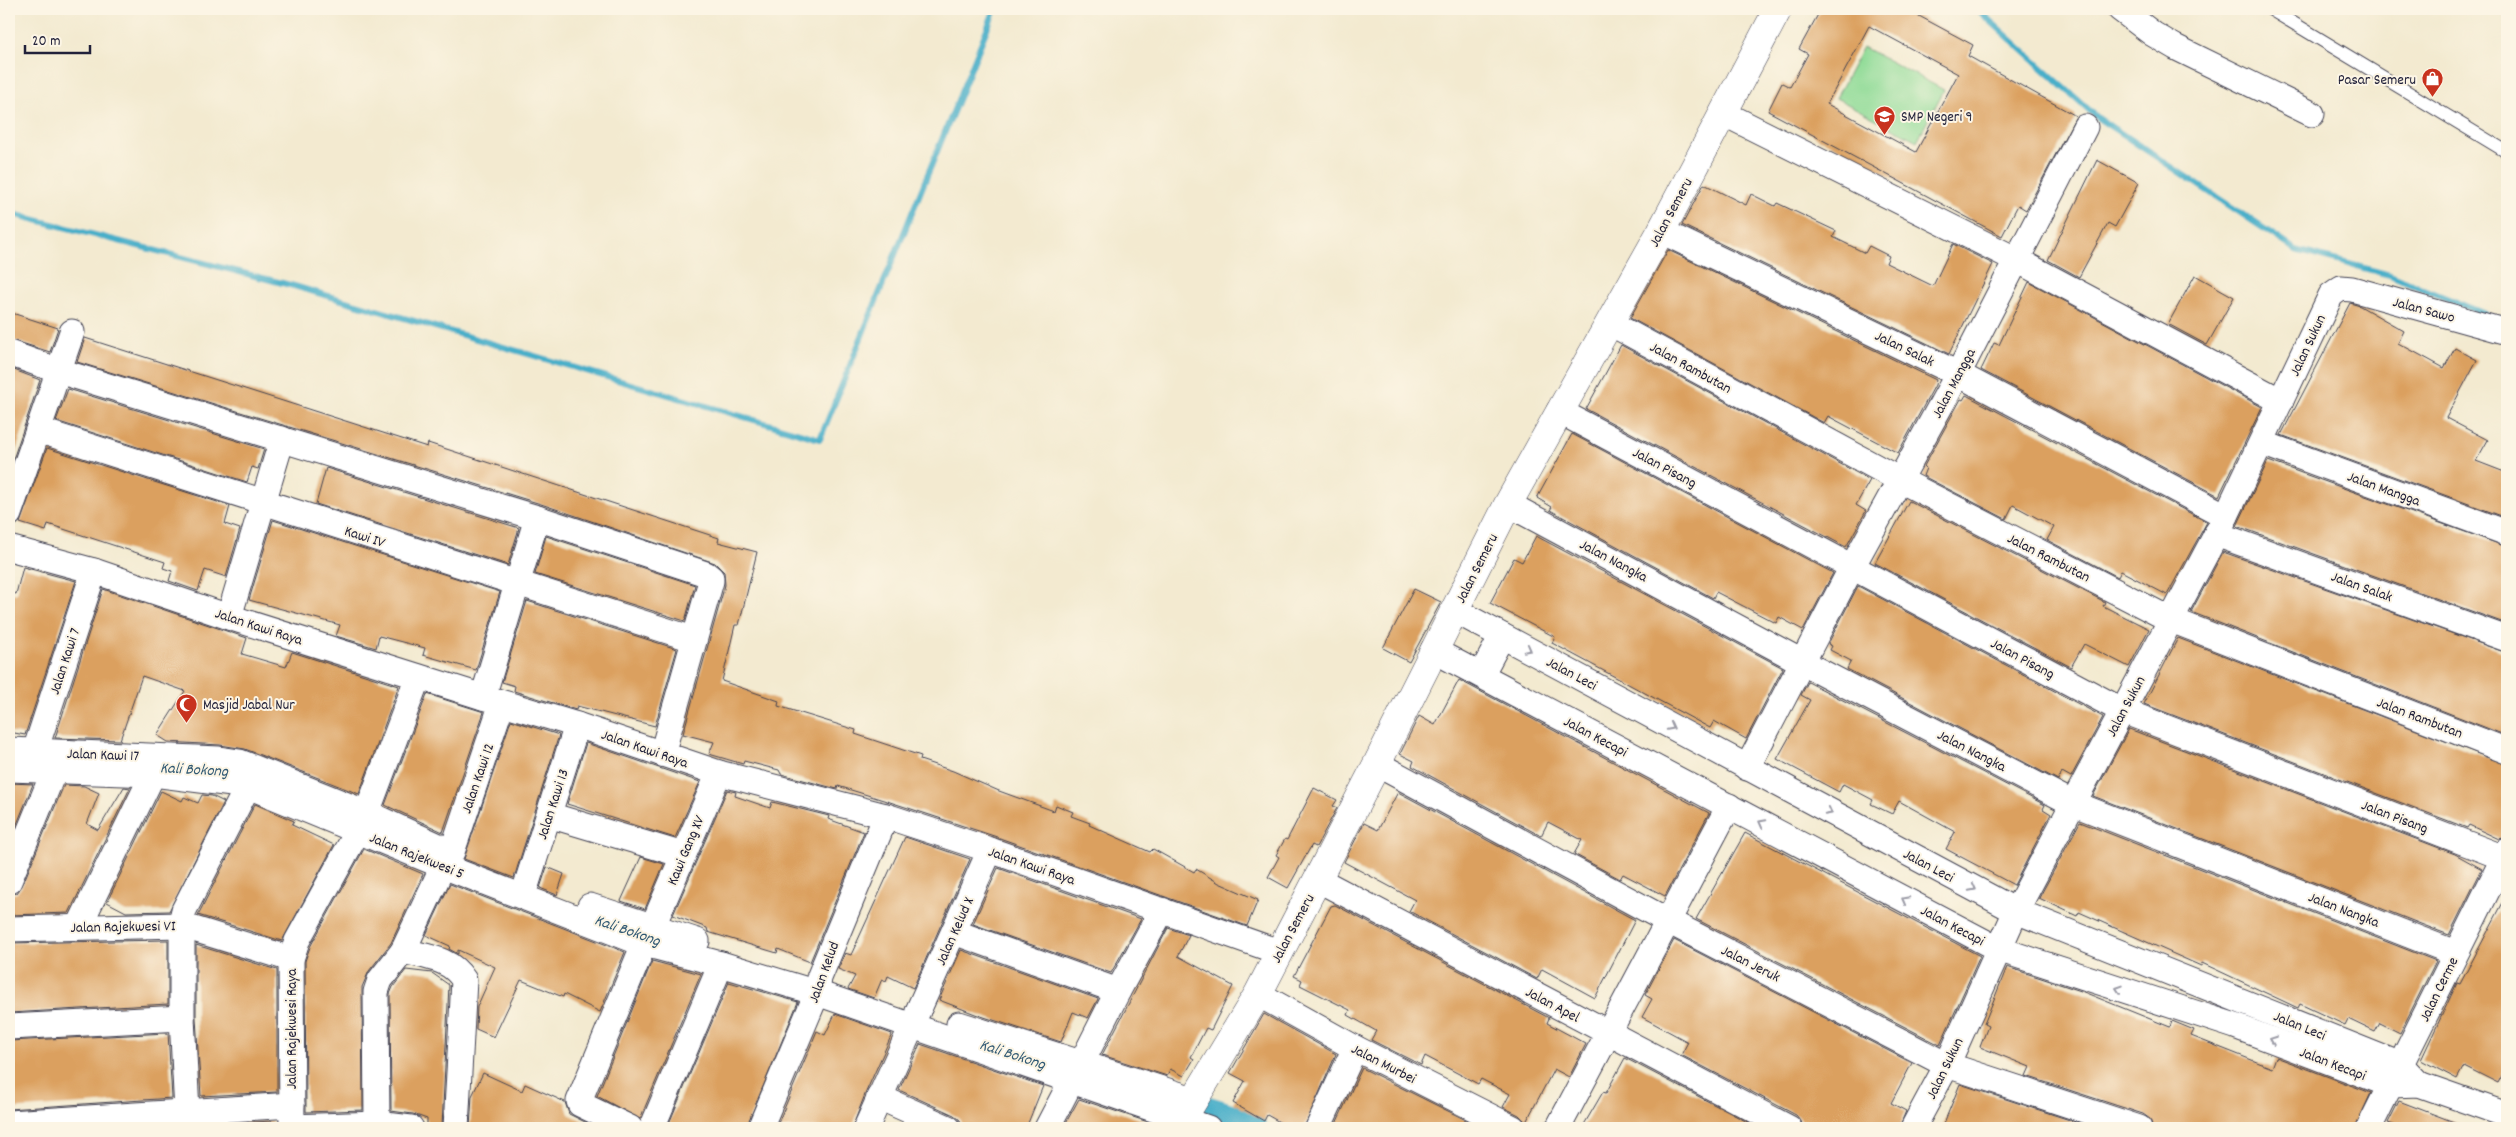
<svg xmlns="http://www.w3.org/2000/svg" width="2516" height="1137" viewBox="0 0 2516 1137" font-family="Dekko,sans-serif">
	<rect width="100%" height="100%" fill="#fcf5e5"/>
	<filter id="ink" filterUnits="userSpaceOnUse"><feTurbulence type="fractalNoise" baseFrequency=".02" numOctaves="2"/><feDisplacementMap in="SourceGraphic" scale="10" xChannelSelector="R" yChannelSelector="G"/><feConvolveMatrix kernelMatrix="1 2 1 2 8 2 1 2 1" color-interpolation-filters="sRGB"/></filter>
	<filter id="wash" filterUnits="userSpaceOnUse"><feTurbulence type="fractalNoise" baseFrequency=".0096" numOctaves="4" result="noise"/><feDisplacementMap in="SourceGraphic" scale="20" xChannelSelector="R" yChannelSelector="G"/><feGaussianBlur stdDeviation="1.12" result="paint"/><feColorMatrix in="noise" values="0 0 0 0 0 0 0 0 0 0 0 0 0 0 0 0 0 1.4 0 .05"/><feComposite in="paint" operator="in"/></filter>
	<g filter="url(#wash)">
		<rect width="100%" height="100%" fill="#f3ead0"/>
		<path fill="#90db97" stroke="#597e69" d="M1863 47 1944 90 1917 141 1836 98Z"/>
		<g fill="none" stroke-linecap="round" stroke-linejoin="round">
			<g stroke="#49afc9" stroke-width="6">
				<path d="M1977 9 2098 118 2296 250 2390 275 2485 314"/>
				<path d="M9 213 294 286 820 439 995 9"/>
			</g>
			<path stroke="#49afc9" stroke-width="39" d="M1165 1102 1247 1128"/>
		</g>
		<g id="blocks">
			<g fill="#dba05e" fill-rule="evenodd">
				<path d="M1821 9H1906L1973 45 1968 56 2076 116 2026 210 2018 205 2002 236 1768 111 1782 83 1790 87 1808 54 1799 49ZM1869 26 1958 74 1916 152 1827 104Z"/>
				<path d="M2097 160 2139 183 2115 227 2108 223 2079 277 2048 260Z"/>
				<path d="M1704 184 1746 205 1751 194 1775 206 1777 203 1836 231 1833 237 1865 253 1869 246 1889 256 1886 263 1933 286 1953 244 1993 264 1949 354 1682 225Z"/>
				<path d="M1668 250 1936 380 1935 385 1898 453 1828 416 1824 423 1630 318Z"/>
				<path d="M2195 275 2234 297 2207 345 2168 324Z"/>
				<path d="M2029 282 2262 407 2219 496 1981 370 1994 343 1999 345Z"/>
				<path d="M2350 303 2360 306 2404 331 2398 343 2444 368 2455 348 2477 360 2446 418 2488 440 2476 461 2507 473V518L2281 435Z"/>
				<path d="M9 312 58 328 50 352 9 339Z"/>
				<path d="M85 338 427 447 428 443 719 538 718 542 757 552 739 625H735L722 681 779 701 778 706 856 730 855 734 921 756 920 760 953 771 999 791 1054 811 1056 805 1073 812 1071 816 1090 823 1089 825 1150 852 1153 849 1194 872 1196 869 1219 883 1258 900 1247 926 994 836 890 802 838 786 837 789 781 774 779 770 744 761 743 764 709 754 714 742 683 734 725 585 724 572 715 563 541 504 77 362Z"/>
				<path d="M1621 345 1870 480 1856 505 1866 511 1846 547 1586 409Z"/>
				<path d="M9 368 40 380 9 471Z"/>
				<path d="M68 389 264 449 258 469 252 467 247 482 56 421Z"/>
				<path d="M1966 395 2207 522 2167 595 2121 571 2118 577 2047 540 2054 527 2013 505 2006 519 1923 476 1926 468 1924 466 1961 399 1963 400Z"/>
				<path d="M1572 434 1833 573 1803 630 1779 617 1776 623 1716 592 1713 598 1550 510 1552 507 1537 498Z"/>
				<path d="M47 448 230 506 225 524 240 529 226 577 205 570 198 591 169 581 172 571 163 568 165 562 48 524 46 531 20 523Z"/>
				<path d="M2268 461 2507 547V624L2237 526Z"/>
				<path d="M326 468 519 528 508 565 316 504Z"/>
				<path d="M1909 501 2105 602 2103 606 2149 629 2129 667 2084 644 2071 667 1875 563Z"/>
				<path d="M273 520 500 592 476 670 423 655 425 648 379 636 376 648 336 636 340 625 249 600Z"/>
				<path d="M546 536 695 585 685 621 535 574Z"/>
				<path d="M1536 536 1783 668 1746 739 1714 721 1710 728 1552 643 1555 637 1490 603 1514 558 1522 562Z"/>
				<path d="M2223 552 2507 653V736L2191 612Z"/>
				<path d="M23 567 76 581 25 735 9 732V592L16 594Z"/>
				<path d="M1858 586 2103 717 2071 777 2062 772 2058 780 1847 669 1851 661 1830 650 1832 646 1828 644Z"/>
				<path d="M103 589 247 638 242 654 286 667 292 652 399 686 359 794 245 749 220 745 168 742 157 735 185 691 142 676 120 740 55 738Z"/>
				<path d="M1414 589 1441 602 1409 662 1383 648Z"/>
				<path d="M527 601 677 649 655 726 577 706 576 710 514 691 515 686 502 682Z"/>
				<path d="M2178 638 2507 765V837L2499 839 2469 825 2467 828 2144 704Z"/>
				<path d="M1459 680 1709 813 1665 896 1623 874 1620 879 1574 854 1582 840 1548 822 1541 836 1412 766 1414 761 1400 754 1419 716 1435 725Z"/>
				<path d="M1808 682 2045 805 2043 809 2051 814 2014 885 1946 849 1955 832 1899 801 1892 814 1871 804 1873 800 1843 784 1839 792 1777 759 1810 700 1801 695Z"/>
				<path d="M427 694 484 712 443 832 385 805Z"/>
				<path d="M511 720 559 735 514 878 464 859Z"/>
				<path d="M2129 729 2455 854 2482 869 2449 935 2093 796Z"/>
				<path d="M586 743 700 782 675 838 567 804Z"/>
				<path d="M9 783 33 784 9 844Z"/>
				<path d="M64 785 84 786 99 793 87 824 98 830 124 787 130 788 69 913 9 915V895L17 893 22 886Z"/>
				<path d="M1314 788 1337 800 1333 806 1337 808 1316 847 1312 845 1309 850 1288 888 1268 877 1279 857 1276 855 1285 839 1287 840Z"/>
				<path d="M727 790 736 792 735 796 770 808 772 802 829 816 828 819 864 832 810 962 778 949 777 953 708 932 707 928 673 915Z"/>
				<path d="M161 791 182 801 184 797 198 803 202 795 212 796 224 802 169 911 126 912 107 902Z"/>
				<path d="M1398 792 1635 920 1595 998 1542 969 1537 979 1409 911 1415 900 1344 862 1364 823 1378 830Z"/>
				<path d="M255 804 294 821 292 825 334 845 282 941 198 915Z"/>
				<path d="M2080 822 2436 961 2400 1033 2380 1023 2375 1032 2348 1019 2345 1025 2300 1004 2298 1008 2202 963 2201 966 2079 912 2077 916 2039 898Z"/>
				<path d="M1745 833 1980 956 1940 1045 1696 919Z"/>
				<path d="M905 837 970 859 913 988 888 976 886 981 882 979 874 998 848 989 855 976 838 969 845 953 851 955Z"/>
				<path d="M364 849 423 874 391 943 369 971 362 987 363 1110 306 1112 305 961 310 947Z"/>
				<path d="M641 857 664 864 645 909 621 901Z"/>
				<path d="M547 867 564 874 557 895 540 888Z"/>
				<path d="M998 868 1141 919 1111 973 973 924Z"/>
				<path d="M450 884 625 952 600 1012 564 994 563 997 521 980 494 1037 476 1029 477 1007 495 967 458 950V954L449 949 450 946 426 935Z"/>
				<path d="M2507 895V1066L2498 1083 2464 1066 2457 1079 2421 1060 2457 983 2460 984Z"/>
				<path d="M1335 905 1549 1018 1547 1023 1586 1044 1569 1077 1554 1069 1526 1122 1519 1115 1503 1107 1510 1094 1481 1079 1478 1084 1425 1056 1421 1065 1371 1040 1376 1031 1348 1015 1350 1010 1300 985 1302 980 1294 976 1331 906Z"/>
				<path d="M1168 928 1189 935 1178 956 1233 986 1211 1030 1206 1028 1191 1057 1194 1059 1184 1076 1170 1069 1167 1076 1102 1055Z"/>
				<path d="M168 940V1004L9 1013V943Z"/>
				<path d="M1674 940 1912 1063 1891 1103 1906 1111 1899 1128H1803L1801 1121 1796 1115 1681 1055 1688 1042 1642 1017 1652 999 1645 995Z"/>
				<path d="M196 945 277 970V1092L201 1096 196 1018Z"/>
				<path d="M961 950 1098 999 1088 1018 1073 1012 1061 1042 978 1015 939 1000Z"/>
				<path d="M652 961 701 974 640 1119 597 1096Z"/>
				<path d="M2007 967 2081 991 2170 1027 2172 1021 2194 1030 2191 1036 2272 1068 2276 1057 2371 1093 2355 1128H2153L2150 1119 2143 1114 2026 1076 2030 1067 1980 1047 1988 1026 1984 1024Z"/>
				<path d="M406 970 432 973 449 985 442 1126H427V1119L413 1114 391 1111 390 994 393 987Z"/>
				<path d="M729 982 798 1002 746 1128H667Z"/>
				<path d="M835 1014 892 1034 866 1092 852 1128H776L817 1031 825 1035Z"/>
				<path d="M1264 1014 1336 1054 1304 1128H1290L1267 1115 1264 1121 1233 1103 1245 1081 1230 1073Z"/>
				<path d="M168 1033 172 1098 9 1109V1041Z"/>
				<path d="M920 1044 1043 1086 1026 1128H962L960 1120 954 1115 899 1090Z"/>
				<path d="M1625 1058 1759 1128H1582L1603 1092 1606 1093Z"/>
				<path d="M1362 1068 1482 1128H1334Z"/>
				<path d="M483 1073 522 1091 525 1084 565 1102 569 1114 597 1128H470L472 1096Z"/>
				<path d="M1960 1084 2094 1128H1942Z"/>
				<path d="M1079 1099 1154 1124 1152 1128H1063Z"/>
				<path d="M2399 1101 2467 1127V1128H2402L2388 1123Z"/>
				<path d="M272 1121 273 1128H153Z"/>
			</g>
		</g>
	</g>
	<g filter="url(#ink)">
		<use href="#blocks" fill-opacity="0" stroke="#414051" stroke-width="1"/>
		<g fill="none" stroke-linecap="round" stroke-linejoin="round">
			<defs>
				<path id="service" d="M2270 9 2507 152"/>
				<g id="minor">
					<path d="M2120 9 2153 34 2175 47 2312 114"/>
					<path d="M1723 113 2017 260 2281 401"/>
					<path d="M1661 231 1958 374 2226 516"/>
					<path d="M1610 323 1900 480 2169 619 2507 751"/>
					<path d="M9 353 59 371 537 518 706 574 711 578V581L662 754"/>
					<path d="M1559 411 2123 711 2507 859"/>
					<path d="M38 430 693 639"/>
					<path d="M2262 443 2507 533"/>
					<path d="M1508 504 1802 662 2072 803 2455 953"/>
					<path d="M9 514 72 332"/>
					<path d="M2216 534 2507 639"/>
					<path d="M9 548 94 571 229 617 483 697 577 725 719 773 886 816 990 850 1279 952"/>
					<path d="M1454 610 2016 911 2401 1065 2419 1084"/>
					<path d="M229 617 282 439"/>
					<path d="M1433 650 1998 949 2235 1026 2391 1085 2419 1084 2507 1115"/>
					<path d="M1481 675 1502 636"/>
					<path d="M483 697 537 518"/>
					<path d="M9 750 219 759 240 762 367 813 441 847"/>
					<path d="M35 751 94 571"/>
					<path d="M1377 764 1668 921 1947 1065 2139 1128"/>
					<path d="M1747 768 1852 567 1958 374 2085 127"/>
					<path d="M9 769 153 774 248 786 443 866 644 944 721 964 817 993 1208 1128"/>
					<path d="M549 815 683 855"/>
					<path d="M452 852 502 703"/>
					<path d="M1317 879 1789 1128"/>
					<path d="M9 881 54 771"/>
					<path d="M527 883 577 725"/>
					<path d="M590 906 697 941"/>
					<path d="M79 926 153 774"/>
					<path d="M652 928 719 773"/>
					<path d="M9 929 181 925 291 959"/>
					<path d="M954 932 1118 991 1082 1062"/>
					<path d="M403 951C427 957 450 958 464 980L456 1128"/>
					<path d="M1118 991 1162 910"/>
					<path d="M1258 994 1355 1048 1513 1128"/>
					<path d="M918 1011 990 850"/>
					<path d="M959 1024 1193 1099"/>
					<path d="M9 1027 182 1018"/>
					<path d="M879 1097 948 1128"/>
					<path d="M187 1111 182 1018V918L184 910 248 786"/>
					<path d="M9 1123 292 1105"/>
					<path d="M377 1124 376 992 380 980 403 951 443 866"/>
					<path d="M291 1127 377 1124 411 1128"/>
					<path d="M292 1128 291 959 297 941 365 818 418 677"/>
					<path d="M630 1128 580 1104 579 1101 644 944"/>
					<path d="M652 1128 721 964"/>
					<path d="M760 1128 817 993 819 978 886 816"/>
					<path d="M866 1128 912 1026"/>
					<path d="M1047 1128 1072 1080"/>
					<path d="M1318 1128 1355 1048"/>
					<path d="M1558 1128 1729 806"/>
					<path d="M1913 1128 1947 1065 2016 911 2226 516 2331 295 2341 288 2352 289 2507 332"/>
					<path d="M2369 1128 2507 851"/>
				</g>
				<path id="tertiary" d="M1177 1128 1258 994 1377 764 1508 504 1661 231 1778 9"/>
			</defs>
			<use href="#service" stroke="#414051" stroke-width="14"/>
			<use href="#minor" stroke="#414051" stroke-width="27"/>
			<use href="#tertiary" stroke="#414051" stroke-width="29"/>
			<use href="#service" stroke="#fff" stroke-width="12"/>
			<use href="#minor" stroke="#fff" stroke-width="25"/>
			<use href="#tertiary" stroke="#fff" stroke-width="28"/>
		</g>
		<defs><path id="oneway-chevron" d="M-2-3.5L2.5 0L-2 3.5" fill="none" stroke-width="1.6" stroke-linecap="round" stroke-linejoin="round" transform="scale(1.25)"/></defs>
		<g stroke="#9c9ca7">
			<use href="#oneway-chevron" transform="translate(1528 649) rotate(28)"/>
			<use href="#oneway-chevron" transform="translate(1671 727) rotate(28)"/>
			<use href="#oneway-chevron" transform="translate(1829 812) rotate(28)"/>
			<use href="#oneway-chevron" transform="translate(1762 823) rotate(-152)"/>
			<use href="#oneway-chevron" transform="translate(1973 888) rotate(28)"/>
			<use href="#oneway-chevron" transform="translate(1905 900) rotate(-152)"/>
			<use href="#oneway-chevron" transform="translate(2119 989) rotate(-162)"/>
			<use href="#oneway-chevron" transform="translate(2273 1040) rotate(-159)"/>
		</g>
	</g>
	<defs>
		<symbol id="shop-pin" viewBox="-11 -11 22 30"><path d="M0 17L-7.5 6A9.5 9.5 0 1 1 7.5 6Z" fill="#c8321e" stroke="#fcf5e5"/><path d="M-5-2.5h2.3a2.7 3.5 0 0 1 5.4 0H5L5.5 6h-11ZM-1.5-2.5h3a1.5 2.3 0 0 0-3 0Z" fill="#fff"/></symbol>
		<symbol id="school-pin" viewBox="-11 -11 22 30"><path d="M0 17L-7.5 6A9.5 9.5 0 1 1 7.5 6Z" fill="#c8321e" stroke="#fcf5e5"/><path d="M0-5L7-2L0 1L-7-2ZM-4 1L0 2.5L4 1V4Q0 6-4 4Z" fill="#fff"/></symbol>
		<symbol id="mosque-pin" viewBox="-11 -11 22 30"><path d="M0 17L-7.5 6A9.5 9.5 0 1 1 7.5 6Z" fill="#c8321e" stroke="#fcf5e5"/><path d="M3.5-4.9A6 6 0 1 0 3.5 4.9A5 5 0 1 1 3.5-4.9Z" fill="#fff"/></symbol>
	</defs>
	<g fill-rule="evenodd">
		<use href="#shop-pin" x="2420" y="66" width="25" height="34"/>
		<use href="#school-pin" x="1872" y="104" width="25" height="34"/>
		<use href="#mosque-pin" x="174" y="692" width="25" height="34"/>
	</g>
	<g text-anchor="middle" stroke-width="4" stroke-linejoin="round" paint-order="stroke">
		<g font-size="15" fill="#22223b" stroke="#fcf5e5" text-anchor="start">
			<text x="2416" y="84" text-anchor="end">Pasar Semeru</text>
			<text x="1901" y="121">SMP Negeri 9</text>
			<text x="203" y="709">Masjid Jabal Nur</text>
		</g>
		<g font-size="15" fill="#22223b" stroke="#fcf5e5">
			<text transform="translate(1670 212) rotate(-62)" y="5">Jalan Semeru</text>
			<text transform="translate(2424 309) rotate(15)" y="5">Jalan Sawo</text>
			<text transform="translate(2307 345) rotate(-65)" y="5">Jalan Sukun</text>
			<text transform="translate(1905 348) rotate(26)" y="5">Jalan Salak</text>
			<text transform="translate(1691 367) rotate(29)" y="5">Jalan Rambutan</text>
			<text transform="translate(1953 383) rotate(-62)" y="5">Jalan Mangga</text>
			<text transform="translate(1665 467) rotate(28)" y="5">Jalan Pisang</text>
			<text transform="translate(2384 488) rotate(20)" y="5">Jalan Mangga</text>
			<text transform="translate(365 536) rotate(18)" y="5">Kawi IV</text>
			<text transform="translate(2049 557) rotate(27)" y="5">Jalan Rambutan</text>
			<text transform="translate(1614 560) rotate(28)" y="5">Jalan Nangka</text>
			<text transform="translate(1476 568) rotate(-63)" y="5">Jalan Semeru</text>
			<text transform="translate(2362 586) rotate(20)" y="5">Jalan Salak</text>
			<text transform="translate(259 626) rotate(18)" y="5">Jalan Kawi Raya</text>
			<text transform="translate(2023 658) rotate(28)" y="5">Jalan Pisang</text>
			<text transform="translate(64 661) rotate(-72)" y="5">Jalan Kawi 7</text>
			<text transform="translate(1572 673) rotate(28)" y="5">Jalan Leci</text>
			<text transform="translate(2125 706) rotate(-62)" y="5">Jalan Sukun</text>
			<text transform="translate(2420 717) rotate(21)" y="5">Jalan Rambutan</text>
			<text transform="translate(1596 736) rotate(28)" y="5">Jalan Kecapi</text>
			<text transform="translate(645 748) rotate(19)" y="5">Jalan Kawi Raya</text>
			<text transform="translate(1972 750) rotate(27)" y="5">Jalan Nangka</text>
			<text transform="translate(103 754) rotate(2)" y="5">Jalan Kawi 17</text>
			<text transform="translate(477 778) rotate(-71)" y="5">Jalan Kawi 12</text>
			<text transform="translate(552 804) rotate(-72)" y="5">Jalan Kawi 13</text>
			<text transform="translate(2395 816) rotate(21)" y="5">Jalan Pisang</text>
			<text transform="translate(685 850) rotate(-67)" y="5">Kawi Gang XV</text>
			<text transform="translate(417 855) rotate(22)" y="5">Jalan Rajekwesi 5</text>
			<text transform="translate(1032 865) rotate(19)" y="5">Jalan Kawi Raya</text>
			<text transform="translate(1929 865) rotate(28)" y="5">Jalan Leci</text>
			<text transform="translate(2344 909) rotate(21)" y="5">Jalan Nangka</text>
			<text transform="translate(1953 925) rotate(28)" y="5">Jalan Kecapi</text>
			<text transform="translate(123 926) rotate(-1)" y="5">Jalan Rajekwesi VI</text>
			<text transform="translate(1292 928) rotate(-62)" y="5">Jalan Semeru</text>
			<text transform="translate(954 931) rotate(-66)" y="5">Jalan Kelud X</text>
			<text transform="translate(1751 963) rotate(27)" y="5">Jalan Jeruk</text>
			<text transform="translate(823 972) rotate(-70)" y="5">Jalan Kelud</text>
			<text transform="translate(2438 989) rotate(-64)" y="5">Jalan Cerme</text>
			<text transform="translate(1553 1004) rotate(28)" y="5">Jalan Apel</text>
			<text transform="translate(2300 1025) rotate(22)" y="5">Jalan Leci</text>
			<text transform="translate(291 1029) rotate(-90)" y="5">Jalan Rajekwesi Raya</text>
			<text transform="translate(1384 1063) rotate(27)" y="5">Jalan Murbei</text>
			<text transform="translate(2333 1063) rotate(21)" y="5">Jalan Kecapi</text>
			<text transform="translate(1944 1068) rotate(-64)" y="5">Jalan Sukun</text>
		</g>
		<g font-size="16" font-style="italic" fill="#325a74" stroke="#fcf5e5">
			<text transform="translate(194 768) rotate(3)" y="6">Kali Bokong</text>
			<text transform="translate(628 929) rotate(19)" y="6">Kali Bokong</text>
			<text transform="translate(1013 1053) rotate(18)" y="6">Kali Bokong</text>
		</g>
	</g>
	<rect width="2516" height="1137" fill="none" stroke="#fcf5e5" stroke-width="30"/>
	<path d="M25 45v8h65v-8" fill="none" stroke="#22223b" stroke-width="2.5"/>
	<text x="32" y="45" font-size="15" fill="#22223b" stroke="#fcf5e5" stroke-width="4" paint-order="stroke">20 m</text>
</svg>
